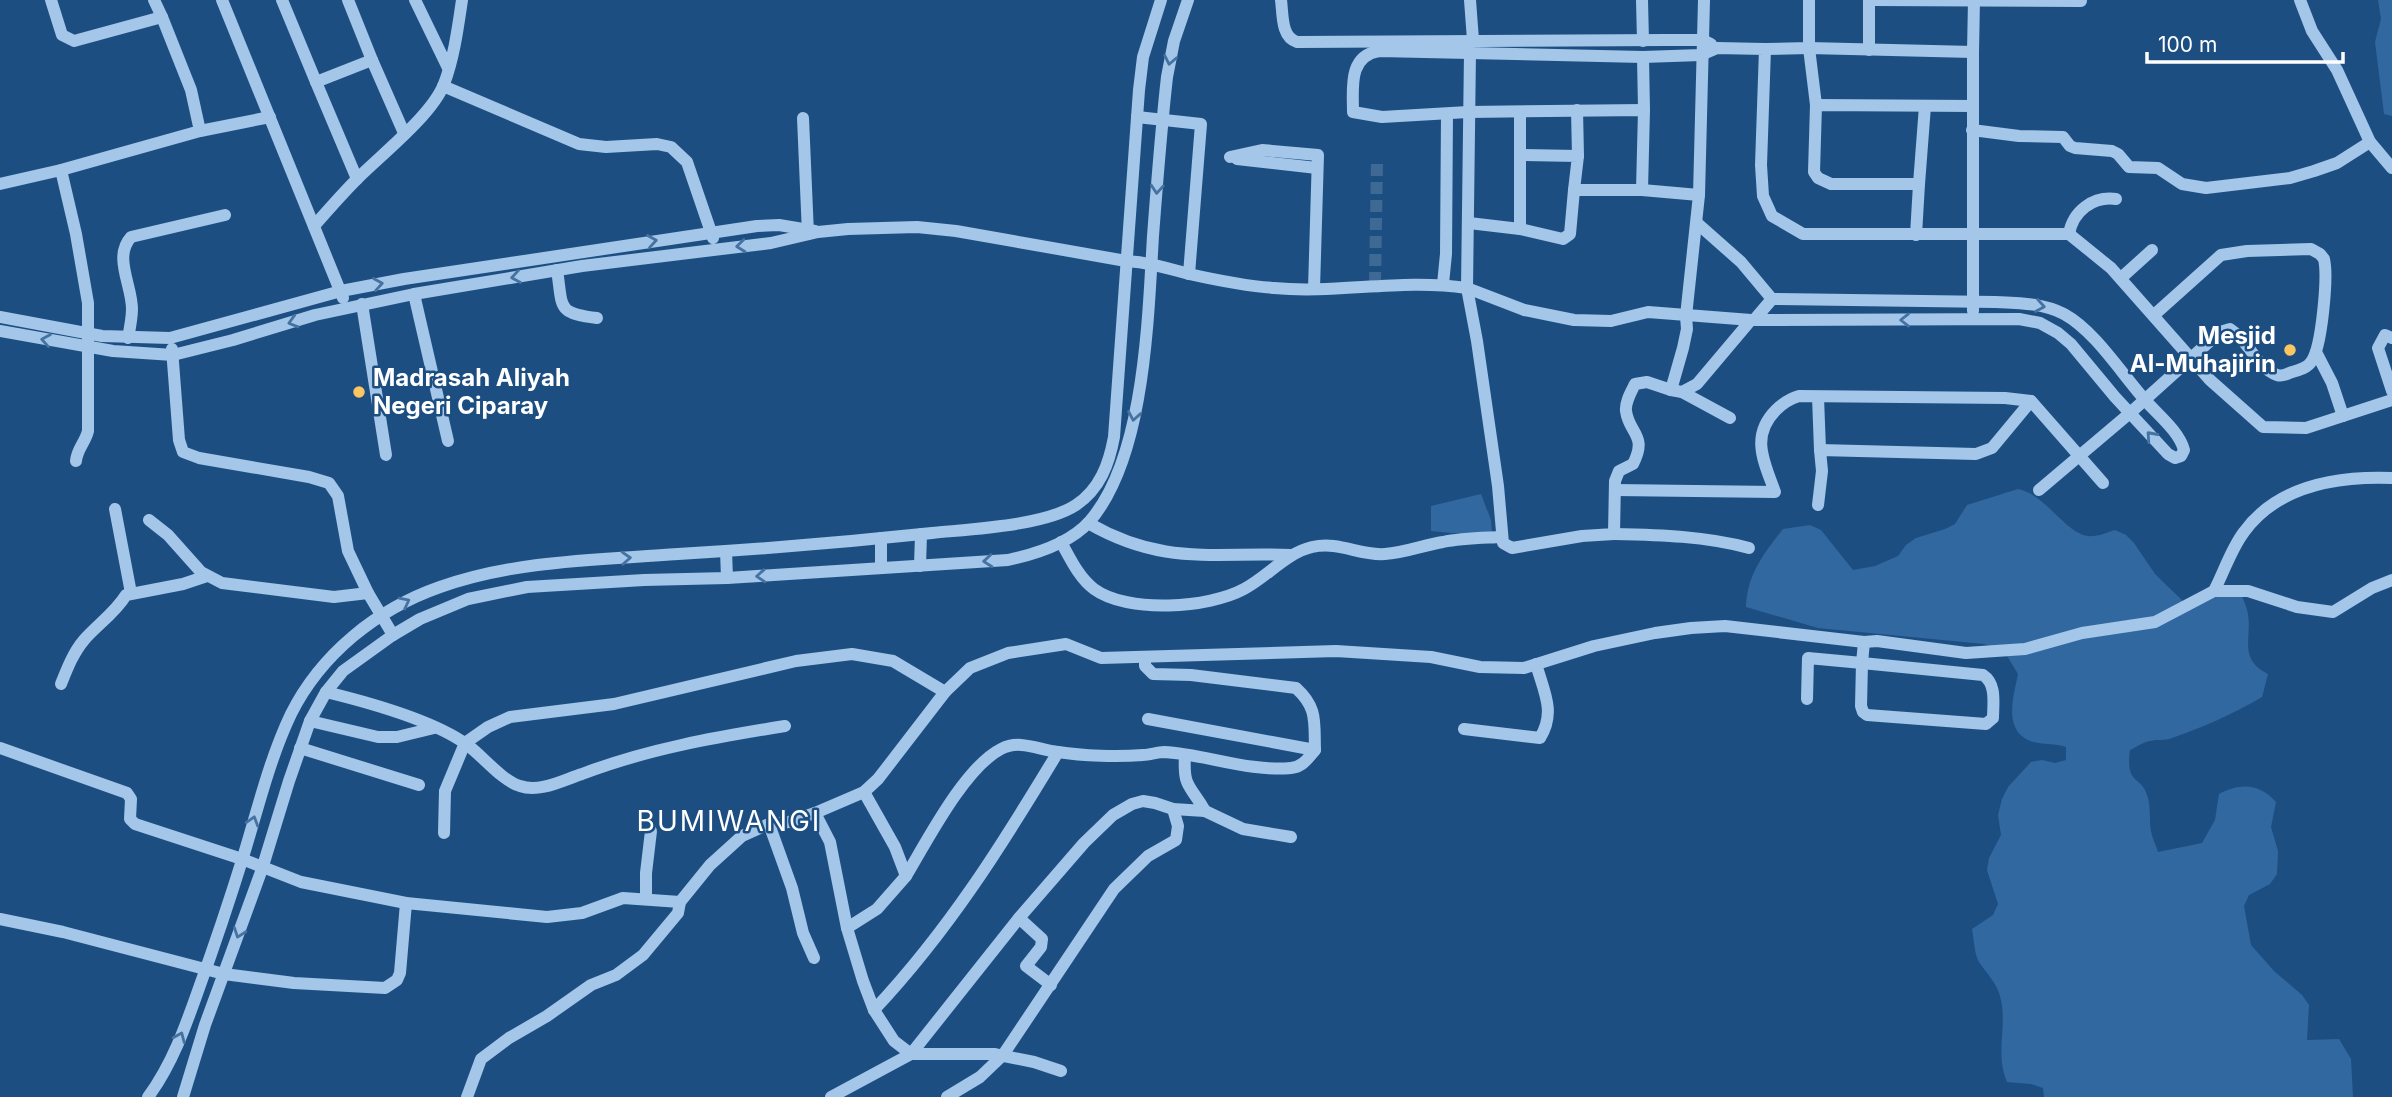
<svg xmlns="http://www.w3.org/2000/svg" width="2392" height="1097" viewBox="0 0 2392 1097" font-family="Inter,sans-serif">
	<rect width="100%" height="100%" fill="#1d4e82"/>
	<g fill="#3168a0">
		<path d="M2378 0H2392V116L2384 114 2375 42 2381 19Z"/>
		<path d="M2018 489C2048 495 2068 539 2093 536 2100 536 2108 532 2115 530L2126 535 2134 543 2155 574 2189 607 2216 589H2239C2242 596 2245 603 2247 610 2254 636 2236 658 2268 674L2262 697C2233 714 2204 727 2172 738 2164 741 2158 739 2150 741 2143 742 2137 747 2130 750 2125 787 2142 774 2148 798 2151 810 2149 820 2151 831 2152 838 2156 845 2158 852L2202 843 2215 820 2219 794C2240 783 2259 783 2276 802L2271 827 2278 851 2277 874 2270 884 2249 895 2244 906 2251 945 2274 971 2302 995 2309 1005 2307 1040 2339 1039 2351 1059 2353 1097H2044L2043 1088 2031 1084 2007 1082C1995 1054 2007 1027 2001 1000 1998 984 1987 974 1979 962 1974 953 1974 939 1972 929L1993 915 1998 904 1987 870 1989 858 2001 835 1998 815 2002 799 2008 787 2031 762 2042 760 2055 763 2066 760V747C2054 743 2038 745 2028 740 2003 728 2014 695 2018 674L2004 651 1984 644 1818 628 1746 607C1747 575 1764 553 1783 529L1810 525 1821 530 1853 570 1875 566 1898 556 1906 545 1916 538 1945 529 1955 524 1967 505Z"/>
		<path d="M1481 494 1491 520 1492 533 1473 535 1431 531V506Z"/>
	</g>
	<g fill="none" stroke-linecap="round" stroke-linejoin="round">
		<path stroke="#3f6995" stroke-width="12" stroke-dasharray="12 6" stroke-linecap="butt" d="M1375 284 1377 160"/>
		<g stroke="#a3c6e9" stroke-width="12">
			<path d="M154 0 162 17"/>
			<path d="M222 0 343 298"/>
			<path d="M282 0 316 82 372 60 404 133"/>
			<path d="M348 0 372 60"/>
			<path d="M415 0 448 68"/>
			<path d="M1281 0C1283 15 1281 37 1297 42L1667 40H1703L1711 44"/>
			<path d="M1470 0 1473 40"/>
			<path d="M1642 0 1643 41"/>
			<path d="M1872 0 2081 1"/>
			<path d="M2300 0 2312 31 2337 70 2370 142 2392 168"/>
			<path d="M1765 49 1809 48V0"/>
			<path d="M1869 50V0"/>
			<path d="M1470 52 1467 288 1524 310 1574 320 1611 321 1648 312 1751 320 2019 319 2040 323 2058 333 2071 344 2115 397 2168 454 2175 458 2181 456 2184 450C2179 431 2157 414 2145 400 2121 373 2095 331 2064 314 2043 303 2018 303 1995 302L1772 299"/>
			<path d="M1973 52V311"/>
			<path d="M1643 57 1644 110"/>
			<path d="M316 82 357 179"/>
			<path d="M443 86 579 144 606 147 657 144 671 147 687 162 713 238"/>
			<path d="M1816 105 1809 48 1973 52 1974 0"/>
			<path d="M1577 110 1578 156"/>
			<path d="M1137 117 1201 124 1189 274"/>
			<path d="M803 118 808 234"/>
			<path d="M1972 130 2019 136 2063 137 2070 146 2075 148 2112 151 2118 154 2129 167 2158 168 2182 184 2206 188 2290 178 2314 171 2337 163 2370 142"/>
			<path d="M200 131 270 117"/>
			<path d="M1521 155 1578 156 1574 190"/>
			<path d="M1230 157 1262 150 1318 155 1314 289"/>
			<path d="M1237 159 1317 168"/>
			<path d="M61 170 76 234 88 303V431C85 443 77 449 76 461"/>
			<path d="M0 184 61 170 200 131 191 90 162 17 74 41 62 35 51 0"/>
			<path d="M1919 184 1925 106"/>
			<path d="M1699 195 1642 190 1644 110 1468 112 1382 117 1353 112C1353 88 1348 56 1379 51L1643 57 1701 55 1717 48 1765 49 1761 165 1763 196 1772 216 1803 234H2069L2111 268 2210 380 2263 427 2306 428 2392 400"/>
			<path d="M1469 223 1520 229 1563 239 1570 234 1574 190H1642"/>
			<path d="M1698 224 1741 262 1772 299 1755 319"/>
			<path d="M314 226C328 210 342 194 357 179 382 154 432 115 444 84 454 58 458 27 462 0"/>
			<path d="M1520 229V112"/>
			<path d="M2069 234C2073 211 2093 196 2116 199"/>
			<path d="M1916 235 1919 184H1831L1818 178 1814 172 1816 105 1973 106"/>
			<path d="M557 270C563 308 556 313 597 318"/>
			<path d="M2121 278 2152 250"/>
			<path d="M1443 284 1446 254 1447 114"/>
			<path d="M414 294 448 441"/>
			<path d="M362 304 386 455"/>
			<path d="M0 317 102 336 170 338 341 291 404 279 757 226 779 225 815 231"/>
			<path d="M0 331 113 351 173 355 233 340 315 315 414 294 582 266 771 243 818 232 848 229 917 227 956 231 1126 261C1148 262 1167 268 1189 274 1216 280 1245 286 1274 288 1338 294 1401 278 1467 288L1477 341 1498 486 1503 543 1512 548 1582 536 1614 534 1615 481 1619 471 1633 464C1648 435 1629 434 1626 411 1625 402 1631 392 1635 384L1647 382 1671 390 1683 348 1687 329 1686 316 1699 195 1704 0"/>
			<path d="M128 338C130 328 132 318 132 309 132 285 113 257 131 237L225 215"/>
			<path d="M2392 338 2385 335 2378 348 2392 391"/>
			<path d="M172 349 179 440 183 452 199 458 309 477 329 483 338 496 348 551 368 593"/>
			<path d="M2316 352 2332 383 2343 416"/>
			<path d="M1671 390 1682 392 1697 384 1751 320"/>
			<path d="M1682 392 1730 418"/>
			<path d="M1818 397 1820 450"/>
			<path d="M1615 490 1775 492C1764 462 1750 436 1776 410 1783 403 1789 399 1799 396L2005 398 2031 401 2103 483"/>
			<path d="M2039 490 2130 413 2220 332 2230 329C2249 341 2257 368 2277 375 2283 377 2286 374 2292 372 2299 370 2307 368 2311 362 2322 348 2328 276 2324 259L2320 254 2311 249 2247 251 2221 255 2154 315"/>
			<path d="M1818 505 1822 471 1820 450 1976 454 1992 448 2031 401"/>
			<path d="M115 509 131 593"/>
			<path d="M149 520 168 535 201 572 222 583 334 597 368 593 393 635"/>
			<path d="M1088 523C1163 566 1211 552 1291 555"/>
			<path d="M1614 534C1660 535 1705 536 1749 548"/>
			<path d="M881 538V567"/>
			<path d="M1061 542C1070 558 1079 578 1094 589 1128 614 1209 608 1244 589 1267 577 1286 553 1312 547 1340 541 1359 556 1385 554 1404 553 1424 545 1443 542 1462 538 1482 538 1501 537"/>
			<path d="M726 551 727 578"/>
			<path d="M920 566 921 534"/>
			<path d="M2214 591C2224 572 2231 549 2244 532 2278 485 2338 476 2392 478"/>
			<path d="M1862 663 1983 675C1997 684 1993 704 1993 718L1986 724 1867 715 1863 712 1861 706Z"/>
			<path d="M61 684C67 669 73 653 84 640 97 625 115 613 126 595L183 584 207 576"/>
			<path d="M326 692C367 702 431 719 466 744 482 755 502 781 520 786 540 793 563 780 582 774 647 749 717 737 785 726"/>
			<path d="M1807 699 1808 658 1862 663 1864 642"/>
			<path d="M1148 719 1315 750"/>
			<path d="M310 721 378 737H397L434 728"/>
			<path d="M1464 729 1540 738C1556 712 1544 692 1536 664"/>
			<path d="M0 748 127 793 131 799 130 819 135 824 242 859 301 882 406 903"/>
			<path d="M300 748 419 785"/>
			<path d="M1205 811 1243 829 1291 837"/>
			<path d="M815 813 830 842 847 928 863 981 874 1010 894 1041 911 1054H994L1034 1062 1061 1071"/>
			<path d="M769 824 792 888 803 933 814 958"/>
			<path d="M444 833 445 791 465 743 488 727 510 717 614 704 796 661 852 654 893 661 945 692"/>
			<path d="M906 876C927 841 965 767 1001 749 1020 739 1039 750 1058 752 1083 756 1118 757 1143 755 1150 755 1157 752 1164 752 1205 754 1248 772 1291 768 1303 767 1308 758 1315 750 1314 722 1318 708 1296 688L1191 675 1153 674 1145 666V658"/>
			<path d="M646 898V873L651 831"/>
			<path d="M1019 918 1042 939 1041 947 1026 966 1051 985"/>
			<path d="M0 919 63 932 224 974 294 983 385 988 397 980 400 973 406 903 547 917 582 913 623 898 680 902"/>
			<path d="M847 928 877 909 906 876 895 847 864 792"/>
			<path d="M874 1010C949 930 1002 845 1058 752"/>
			<path d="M148 1097C172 1065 186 1025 199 988 215 944 230 899 244 854 258 808 270 758 291 714 321 654 377 609 440 587 516 560 599 560 678 554 763 549 848 542 932 533 971 529 1044 526 1076 505 1100 489 1109 464 1114 437L1139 90 1143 57 1161 0"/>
			<path d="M183 1097 205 1025 262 869 289 781 310 721 326 692 343 671 393 635 420 619 468 599 527 587 644 580 727 578 1008 560C1036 554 1069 544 1089 522 1145 459 1148 318 1153 236 1157 183 1161 130 1167 77L1174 41 1188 0"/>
			<path d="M467 1097 481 1059 509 1038 547 1016 591 985 616 975 643 955 678 913 680 902 710 865 742 836 769 824 789 822 815 813 864 792 878 779 945 692 970 668 1008 653 1066 644 1101 658 1336 651 1431 657 1480 667 1524 668 1594 646 1655 633 1691 628 1725 626 1864 642 1877 641 1966 653 2025 649 2082 633 2155 622 2214 591H2248L2297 607 2333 612 2372 588 2392 580"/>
			<path d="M831 1097 911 1054 1019 918 1084 843 1113 815 1132 804 1143 801 1155 803 1173 809 1205 811C1190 784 1183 789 1185 755"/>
			<path d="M947 1097 980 1077 1003 1055 1114 889 1148 856 1176 840 1178 826 1173 809"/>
		</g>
	</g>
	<defs><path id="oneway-chevron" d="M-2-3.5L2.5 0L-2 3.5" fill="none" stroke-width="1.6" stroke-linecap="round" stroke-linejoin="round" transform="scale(1.75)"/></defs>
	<g stroke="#4572a1">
		<use href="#oneway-chevron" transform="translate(1170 60) rotate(101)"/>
		<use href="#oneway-chevron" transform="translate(1157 189) rotate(94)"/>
		<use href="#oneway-chevron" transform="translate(652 241) rotate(-9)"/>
		<use href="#oneway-chevron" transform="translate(741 246) rotate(174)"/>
		<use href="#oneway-chevron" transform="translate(516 277) rotate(171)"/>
		<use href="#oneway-chevron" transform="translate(378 284) rotate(-10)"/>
		<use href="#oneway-chevron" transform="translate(2040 306) rotate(10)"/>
		<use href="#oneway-chevron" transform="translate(1905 320) rotate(180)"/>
		<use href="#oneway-chevron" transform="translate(293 322) rotate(164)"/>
		<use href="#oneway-chevron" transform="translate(46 340) rotate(-170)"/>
		<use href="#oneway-chevron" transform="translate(1134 416) rotate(100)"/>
		<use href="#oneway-chevron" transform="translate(2151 436) rotate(-132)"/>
		<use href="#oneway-chevron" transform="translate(626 558) rotate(-3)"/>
		<use href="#oneway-chevron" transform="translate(988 561) rotate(175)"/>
		<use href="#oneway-chevron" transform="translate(761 576) rotate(176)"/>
		<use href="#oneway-chevron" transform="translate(405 602) rotate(-27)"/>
		<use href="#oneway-chevron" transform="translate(253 821) rotate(-73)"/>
		<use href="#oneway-chevron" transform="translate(239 933) rotate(110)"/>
		<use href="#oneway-chevron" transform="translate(180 1037) rotate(-67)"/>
	</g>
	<g fill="#f9c661" stroke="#1d4e82" stroke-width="2.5">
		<circle cx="2290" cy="350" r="7"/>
		<circle cx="359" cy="392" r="7"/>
	</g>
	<g text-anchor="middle" stroke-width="5" stroke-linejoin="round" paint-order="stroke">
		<g font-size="24" font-weight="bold" fill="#fff" stroke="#1d4e82" text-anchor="end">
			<text x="2276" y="344">Mesjid<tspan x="2276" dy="28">Al-Muhajirin</tspan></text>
			<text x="373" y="386" text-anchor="start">Madrasah Aliyah<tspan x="373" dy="28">Negeri Ciparay</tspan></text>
		</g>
		<g font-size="28" letter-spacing="2" fill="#fff" stroke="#1d4e82">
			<text x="729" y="831">BUMIWANGI</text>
		</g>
	</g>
	<path d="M2147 52v10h196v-10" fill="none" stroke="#ffffff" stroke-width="3.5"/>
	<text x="2158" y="52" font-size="21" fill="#ffffff" stroke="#1d4e82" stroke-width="5" paint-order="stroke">100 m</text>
</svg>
